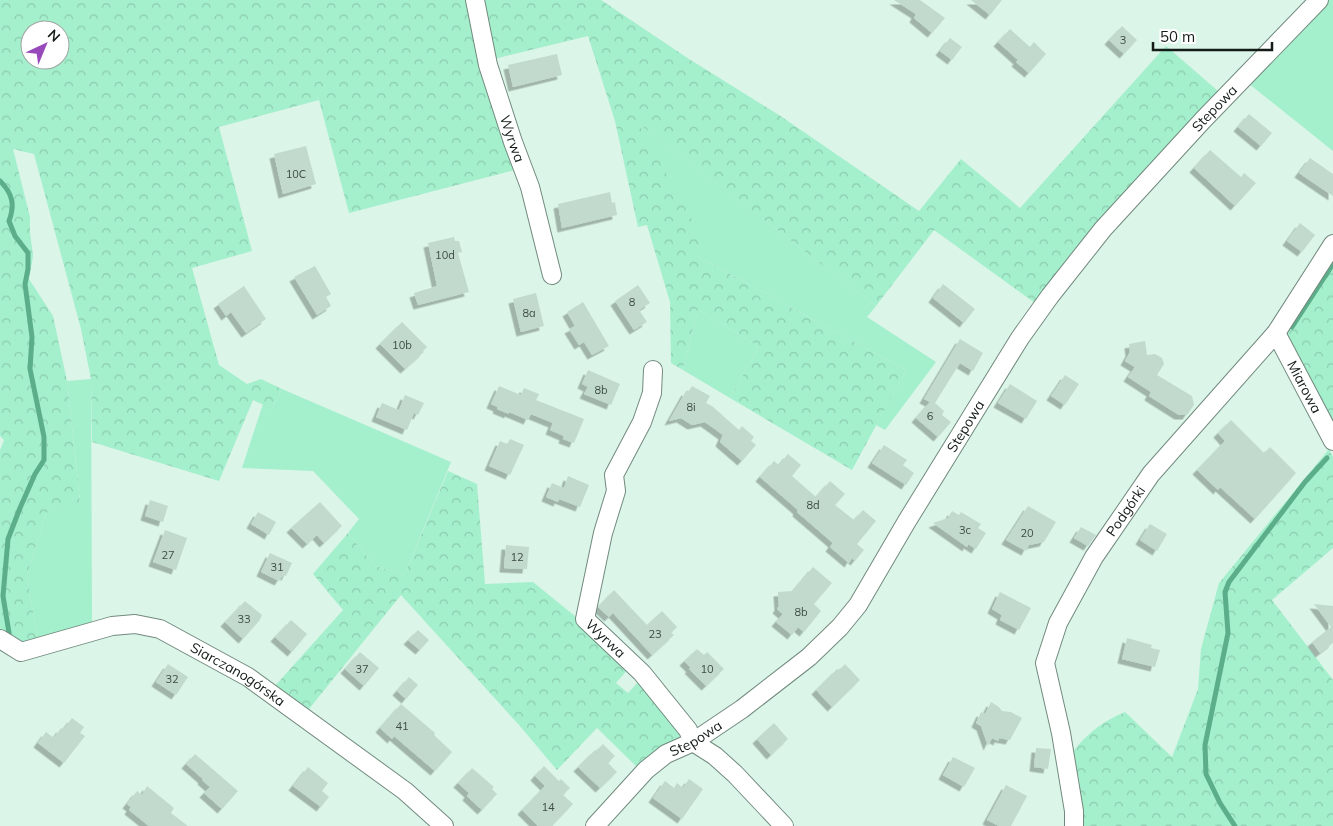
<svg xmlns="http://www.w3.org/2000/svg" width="1333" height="826" viewBox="0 0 1333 826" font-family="Mulish,sans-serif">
	<defs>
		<pattern id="forest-crowns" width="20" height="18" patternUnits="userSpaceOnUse" patternTransform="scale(1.25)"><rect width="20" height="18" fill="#a4efcc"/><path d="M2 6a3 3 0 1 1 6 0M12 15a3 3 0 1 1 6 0" fill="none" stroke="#8cccae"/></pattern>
		<filter id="shadow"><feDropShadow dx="-4.5" dy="4.5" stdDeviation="0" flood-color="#0004"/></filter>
	</defs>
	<rect width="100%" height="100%" fill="#dbf5e8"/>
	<g fill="#a4efcc">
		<path d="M1328 0H1333V151L1248 83Z"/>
		<path d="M637 122 876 306 867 317 936 362 885 430 876 425 906 370 697 256Z"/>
		<path d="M698 309 759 347 730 398 683 370Z"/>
		<path d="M91 379 92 626 38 642 27 575 46 513 80 501 67 381Z"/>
		<path d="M282 389 451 462 404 576 374 565 348 533 359 519 313 471 242 468 263 404 272 409Z"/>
	</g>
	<g fill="url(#forest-crowns)" fill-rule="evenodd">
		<path d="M0 0H469L515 170 349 213 319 100 219 127 252 251 192 268 219 365 247 384 261 379 282 389 272 409 253 400 219 481 92 442 91 379 81 329 34 154 13 149 30 217V232L33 256 29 279 53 316 67 381 80 502 46 513 27 575 38 642 21 641 3 634 0 628V450L4 440 0 436ZM30 30H60V60H30Z"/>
		<path d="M479 0H601L689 59 779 115 919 211 961 159 1020 208 1166 46 1218 91 1076 250 1035 303 934 230 876 306 638 123 705 243 697 256 906 370 852 470 730 398 759 347 698 309 683 370 671 363 670 302 647 225 638 227 615 121 588 36 490 60Z"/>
		<path d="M1333 253V430L1282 331Z"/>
		<path d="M1329 449 1333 457V548L1272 600 1333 680V826H1082L1079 778 1072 753C1087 733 1102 722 1125 712L1172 757 1198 689 1201 649 1219 583Z"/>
		<path d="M448 471 477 484 485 584 533 582 576 617 629 668 616 683 628 693 639 681 686 738 638 768 597 728 557 770 519 725 401 595 309 709 275 686 343 610 313 574 348 533 374 565 404 576Z"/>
	</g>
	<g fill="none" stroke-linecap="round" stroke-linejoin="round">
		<g stroke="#5cad8a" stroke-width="5">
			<path d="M0 181C13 194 15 205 9 221L15 236 28 253V269L25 284 32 337 30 369 44 437V460L35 474 20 508 8 539 3 596 10 639"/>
			<path d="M1292 327 1333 264"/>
			<path d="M1235 826 1220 803 1206 774 1205 745 1228 633 1225 592 1229 582 1305 482 1327 458"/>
		</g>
	</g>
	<g fill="#c1dacd" filter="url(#shadow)">
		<path d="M894 0H920L945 18 932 33 914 18 916 14Z"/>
		<path d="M971 0H1002L990 15Z"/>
		<path d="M1122 26 1137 40 1124 54 1109 40Z"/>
		<path d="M1010 29 1030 47 1034 42 1046 54 1029 73 1016 62 1018 60 998 42Z"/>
		<path d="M950 38 962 47 952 60 940 51Z"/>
		<path d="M557 54 562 75 513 87 508 65Z"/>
		<path d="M1249 114 1272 133 1261 146 1238 127Z"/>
		<path d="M306 146 316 184 283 194 274 154Z"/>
		<path d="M1210 150 1241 177 1244 173 1256 183 1235 206 1194 168Z"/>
		<path d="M1310 158 1333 174V196L1299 173Z"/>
		<path d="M610 192 612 203 615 202 617 215 562 228 558 204Z"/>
		<path d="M1300 223 1315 235 1302 252 1287 241Z"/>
		<path d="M454 237 455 241H459L462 252 458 253 469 292 418 305 414 293 437 286 428 243Z"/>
		<path d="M315 266 331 294 326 297 331 306 317 315 294 277Z"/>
		<path d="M943 284 975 309 964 323 933 298Z"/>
		<path d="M638 285 650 303 639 310 647 322 634 330 615 301Z"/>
		<path d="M244 286 266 319 246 333 231 312 226 316 218 304Z"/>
		<path d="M536 293 544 326 521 332 513 299Z"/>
		<path d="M583 302 609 346 592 355 584 342 579 345 569 329 575 326 567 312Z"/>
		<path d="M402 322 427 347 423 351 424 352 405 369 380 344Z"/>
		<path d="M960 339 983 353 973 371 960 363 935 403 944 411 942 415 951 422 938 437 916 418 930 402 924 399Z"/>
		<path d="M1145 341 1147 355 1155 354 1162 358 1164 364 1157 375 1192 396 1194 405 1187 415H1179L1149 396 1151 392 1128 377 1135 367 1125 361 1130 352 1129 344Z"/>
		<path d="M588 370 620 384 611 405 584 394 588 387 582 384Z"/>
		<path d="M1065 375 1079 384 1065 405 1051 396Z"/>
		<path d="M1010 384 1037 401 1026 419 998 403Z"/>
		<path d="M499 386 521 395 524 388 539 394 536 400 584 419 574 443 563 439 564 436 550 430 553 423 531 414 528 420 509 412V414L497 409 498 407 491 404Z"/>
		<path d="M692 386 710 396 706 403 712 406 739 430 742 426 754 437 751 441 756 445 742 461 720 442 723 435 705 422 692 425 681 418 669 421 686 391 688 392Z"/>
		<path d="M405 395 424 403 418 415 414 413 407 430 376 417 382 403 399 410Z"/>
		<path d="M1231 420 1264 453 1270 447 1296 473 1255 519 1220 487 1218 490 1197 470 1225 441 1218 433Z"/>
		<path d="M510 439 524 445 510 475 489 466 500 441 507 444Z"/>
		<path d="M884 445 907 460 903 465 914 473 906 485 872 463Z"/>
		<path d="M788 454 801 465 792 476 816 497 830 481 845 494 835 505 854 520 863 510 876 521 857 544 864 550 855 561 852 558 849 563 830 547 833 543 797 512 798 510 760 477 774 461 779 465Z"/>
		<path d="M568 476 589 485 580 507 559 499 558 502 546 497 552 483 564 488Z"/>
		<path d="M150 500 168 506 163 522 145 516Z"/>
		<path d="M320 502 342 526 324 543 317 535 307 544 291 528Z"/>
		<path d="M1028 506 1056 522 1044 542 1029 545 1026 551 1006 540Z"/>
		<path d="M952 511 959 515 961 512 981 524 978 528 986 533 976 549 968 544 967 547 933 523 948 518Z"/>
		<path d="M258 512 276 522 269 535 251 524Z"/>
		<path d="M1150 524 1167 534 1157 551 1140 540Z"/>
		<path d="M1081 527 1096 535 1088 546 1074 538Z"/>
		<path d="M165 530 187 538 176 570 153 562Z"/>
		<path d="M506 545 529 547 527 569 504 568Z"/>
		<path d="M270 553 292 563 286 576 283 575 279 581 261 572Z"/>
		<path d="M813 567 832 583 814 604 821 611 804 632 798 627 792 635 776 622 783 614 777 609 779 606 778 592 793 591Z"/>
		<path d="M614 590 647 625 662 611 677 627 671 633 674 635 652 655 613 613 609 617 598 607Z"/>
		<path d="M1000 592 1031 608 1019 630 1000 620 1002 615 992 609Z"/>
		<path d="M245 601 262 615 259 621 243 639 225 622Z"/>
		<path d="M1314 604 1333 606V643L1320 653 1312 642 1331 627Z"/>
		<path d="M291 620 307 634 292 652 275 637Z"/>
		<path d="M418 630 429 640 420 650 408 640Z"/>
		<path d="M1127 638 1152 645 1151 648 1160 650 1155 667 1122 659Z"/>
		<path d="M697 649 704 655 707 652 724 669 706 686 689 669 691 668 684 661Z"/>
		<path d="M360 652 379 668 364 686 345 669Z"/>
		<path d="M168 664 188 677 176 695 156 682Z"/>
		<path d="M845 664 860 680 832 707 816 690 837 669 839 670Z"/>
		<path d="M409 677 418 685 406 699 397 691Z"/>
		<path d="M991 702 999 707 1002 711 1011 712 1022 718 1010 740 999 738 998 741 992 738 988 746 981 726 976 723 981 712 985 714Z"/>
		<path d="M401 704 435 733 434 735 452 752 435 771 394 736 392 739 380 728Z"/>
		<path d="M72 718 84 727 80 733 85 736 64 763 38 743 46 732 54 738 61 728 63 730Z"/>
		<path d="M774 723 788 739 771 755 757 739Z"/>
		<path d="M603 744 615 756 608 763 617 772 600 788 578 767 595 750 596 751Z"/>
		<path d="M1036 748 1051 749 1048 769 1034 767Z"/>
		<path d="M195 754 238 791 222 809 204 793 210 787 202 780 203 779 186 764Z"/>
		<path d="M953 757 975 768 964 787 943 775Z"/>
		<path d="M544 766 559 781 561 779 570 788 563 795 573 804 552 826H538L522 810 545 786 535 776Z"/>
		<path d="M308 767 328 783 322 791 329 797 321 807 293 786Z"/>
		<path d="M472 768 494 787 492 789 497 794 482 810 467 796 469 793 458 783Z"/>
		<path d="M689 779 703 789 682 819 653 798 665 781 674 788 677 783 683 788Z"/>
		<path d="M1006 785 1027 796 1011 826H999L987 820Z"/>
		<path d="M147 786 174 808 171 813 188 826H149L129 810 131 807 127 804 137 791 142 795Z"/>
	</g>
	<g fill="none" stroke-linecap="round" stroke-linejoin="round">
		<defs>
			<g id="minor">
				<path id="s1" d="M475 0 488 65 513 142 530 187 552 275"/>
				<path id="s2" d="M1276 333 1333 441"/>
				<path id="s3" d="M653 370 652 393 642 422 614 475 616 491 603 533 585 619 642 673 688 730 693 742 715 756 735 774 784 826"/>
				<path id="s4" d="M0 639 21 652 112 626 135 624 160 629 248 677 405 791 444 826"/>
				<path id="s5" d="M595 826 646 770 666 754 693 742 742 709 809 657 840 627 858 605 907 521 1020 338 1050 296 1103 229 1203 120 1319 0"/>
				<path id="s6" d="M1074 826V811L1061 733 1045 663 1058 623 1094 557 1151 474 1276 333 1333 244"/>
			</g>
		</defs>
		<use href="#minor" stroke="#728a7e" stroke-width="20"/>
		<use href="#minor" stroke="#fff" stroke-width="18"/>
	</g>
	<g text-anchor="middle" stroke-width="4.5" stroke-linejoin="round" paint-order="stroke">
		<g font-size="11" fill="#3e4c44">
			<text x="1123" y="44">3</text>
			<text x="296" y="178">10C</text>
			<text x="445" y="259">10d</text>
			<text x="632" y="306">8</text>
			<text x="529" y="317">8a</text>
			<text x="402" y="349">10b</text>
			<text x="601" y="394">8b</text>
			<text x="691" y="411">8i</text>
			<text x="930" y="420">6</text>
			<text x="813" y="509">8d</text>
			<text x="965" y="534">3c</text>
			<text x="1027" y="537">20</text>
			<text x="168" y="559">27</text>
			<text x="517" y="561">12</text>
			<text x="277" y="571">31</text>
			<text x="801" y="616">8b</text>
			<text x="244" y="623">33</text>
			<text x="655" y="638">23</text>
			<text x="362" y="673">37</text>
			<text x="707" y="673">10</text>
			<text x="172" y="683">32</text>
			<text x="402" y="730">41</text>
			<text x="548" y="811">14</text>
		</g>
		<g font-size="14" fill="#131c17" stroke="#fff">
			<text dy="5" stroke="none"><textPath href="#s5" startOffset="960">Stepowa</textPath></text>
			<text dy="5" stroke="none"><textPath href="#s1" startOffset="144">Wyrwa</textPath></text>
			<text dy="5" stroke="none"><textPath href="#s2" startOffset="61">Miarowa</textPath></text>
			<text dy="5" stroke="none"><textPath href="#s5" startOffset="555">Stepowa</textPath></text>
			<text dy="5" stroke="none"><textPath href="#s6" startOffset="339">Podgórki</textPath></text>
			<text dy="5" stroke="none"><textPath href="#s3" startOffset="290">Wyrwa</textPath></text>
			<text dy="5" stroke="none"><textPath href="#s4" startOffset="258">Siarczanogórska</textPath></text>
			<text dy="5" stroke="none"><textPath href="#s5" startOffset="135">Stepowa</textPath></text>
		</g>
	</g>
	<g transform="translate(45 45) rotate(44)"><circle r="24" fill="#ffffff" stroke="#a1a4a2"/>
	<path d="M0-4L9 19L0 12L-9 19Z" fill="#984abb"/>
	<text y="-8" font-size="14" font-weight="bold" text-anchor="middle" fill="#131c17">N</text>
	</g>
	<path d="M1153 42v8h119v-8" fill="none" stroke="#131c17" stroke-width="2.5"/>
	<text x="1160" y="42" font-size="15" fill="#131c17" stroke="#ffffff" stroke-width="4" paint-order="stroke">50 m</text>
</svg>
